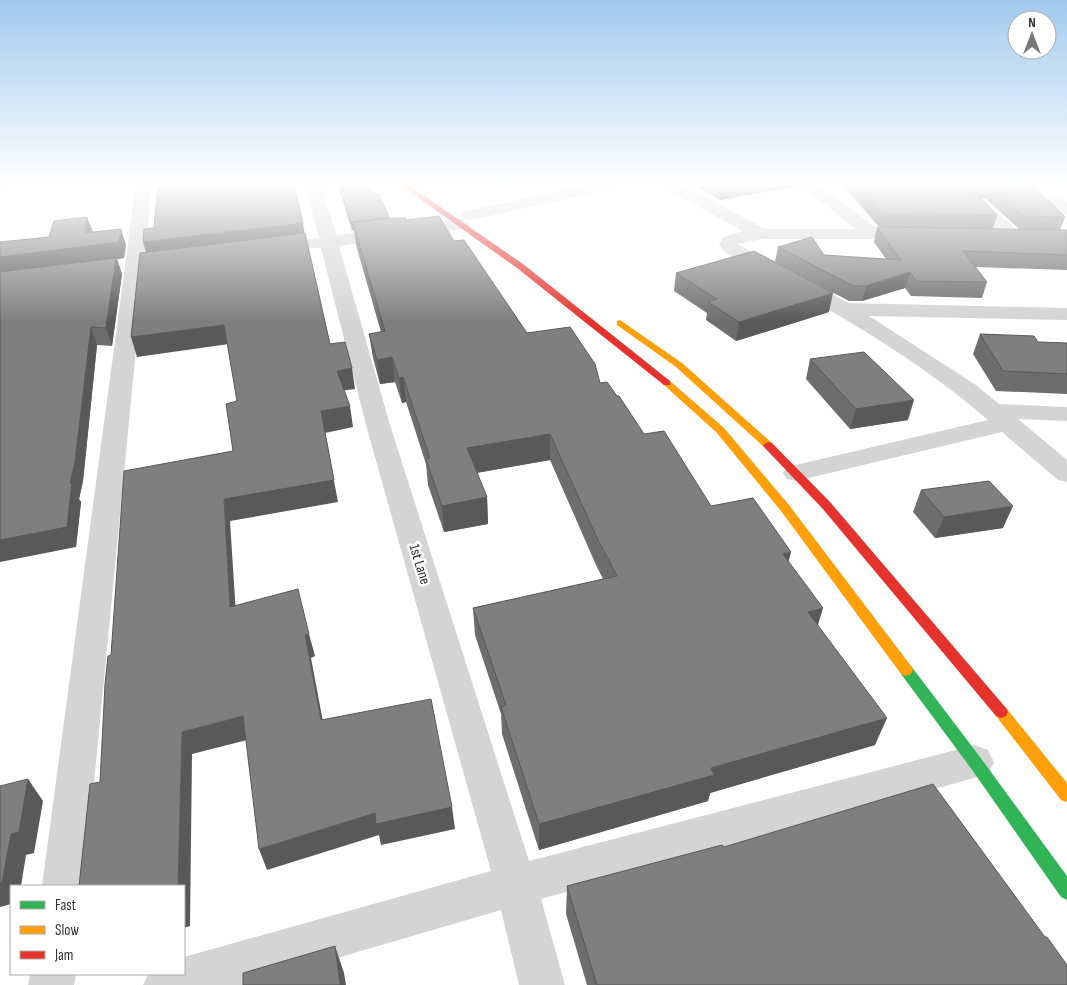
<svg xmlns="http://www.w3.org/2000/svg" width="1067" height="985" viewBox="0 0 1067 985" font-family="'Sofia Sans Condensed',sans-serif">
	<rect width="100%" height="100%" fill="#fff"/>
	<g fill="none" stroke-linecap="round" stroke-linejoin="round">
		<g fill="#d4d4d4" fill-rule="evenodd">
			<path d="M0 184H9L6 190 0 192Z"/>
			<path d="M136 184H152L84 886H42Z"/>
			<path d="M305 184H321L336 235 460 219 466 220 469 224 466 228 460 229 339 246 390 425 529 861 975 745 988 750 994 762 988 774 541 899 565 985H519L501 910 245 985H143L148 974H184V957L491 871 366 425 321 248H306L303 244 306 240 319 238Z"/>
			<path d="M589 184H620L618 187 612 189 471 220 465 219 462 215 465 211 471 210Z"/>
			<path d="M661 184H681L765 229H856L799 184H818L878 229 920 230 923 234 920 238 914 239H762L737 244 849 303 1067 308V320L869 316 976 385 999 404 1067 407V421L1018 419 1067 460V482L1058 480 1002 432 796 481 787 479 783 473 787 467 988 420C910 352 817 302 726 253L719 245 723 237 743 231 663 187Z"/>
			<path d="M1056 196 1067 202V215L1061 214 1048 201 1050 197Z"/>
			<path d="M980 200 986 201 1020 233 1023 237 1020 241 1014 242 1008 241 974 209 972 205 974 201Z"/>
			<path d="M30 974H76L74 985H28Z"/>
		</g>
		<path fill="#30b455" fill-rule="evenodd" d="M906 664 911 666 980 757 1067 876V900L1061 897 970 767 901 674 899 670 901 666Z"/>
		<g fill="#ff9f0a" fill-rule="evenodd">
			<path d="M620 320 682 363 772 443 773 445 772 447H764L676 367 617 325V321Z"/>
			<path d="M667 380 670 381 724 428 789 505 911 666 913 670 911 674 906 676 901 674 781 511 716 432 664 385 662 383Z"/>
			<path d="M1001 706 1006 708 1067 783V802L1061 800 996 716 994 712 996 708Z"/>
		</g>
		<g fill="#e5322d" fill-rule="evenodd">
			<path d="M399 184H407L523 264 670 381V385H664L517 268Z"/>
			<path d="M768 442 772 443 830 502 1006 708 1008 712 1006 716 1001 718 996 716 822 508 764 447 763 445Z"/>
		</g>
	</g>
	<g fill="#6d6d6d" fill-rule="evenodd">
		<path d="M338 184H369L373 194 389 217 390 219 407 220 454 241 527 333 600 383 617 396 644 434 711 506 788 562 875 745 710 793 708 801 539 850 502 734 501 714 475 635 473 608 603 579 596 565 550 460 477 473 487 497 488 524 444 532 428 485 426 464 406 402 402 403 395 382 380 384 373 358 369 334 381 332 356 245 354 230H352Z"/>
		<path d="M693 184H798V186L720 200Z"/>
		<path d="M842 184H1031L1065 217 1060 230H1067V270L975 267 987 282 982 298 911 296 905 288 862 301H849L775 262 778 247 824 255 886 259 874 242 877 227H879ZM981 199H986L1019 229H993L997 215Z"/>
		<path d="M87 217 93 232 126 245 124 258 117 259 122 274 112 346 97 345 83 481 79 499 81 502 76 547 49 237Z"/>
		<path d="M676 273 829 312 736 341 706 320 707 313 674 291Z"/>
		<path d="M980 334 1038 342 1067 343V394L996 391 973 354Z"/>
		<path d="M810 359 908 420 850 429 806 379Z"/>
		<path d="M921 490 1003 528 935 538 913 512Z"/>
		<path d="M724 847 1067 985H587L566 914 567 886Z"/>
	</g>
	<g fill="#595959">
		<path d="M739 184H798V186L720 200 721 187Z"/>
		<path d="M87 217 93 233 121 229 126 245 124 258 117 259 122 274 112 346 106 328 0 275V257L85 233Z"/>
		<path d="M389 217 390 225 353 223 354 230H352L350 222Z"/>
		<path d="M303 223 305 236 147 256 143 242Z"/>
		<path d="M910 272 905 288 862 301 866 286Z"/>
		<path d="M833 293 829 312 736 341 739 322Z"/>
		<path d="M224 325 229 344 137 357 131 337Z"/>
		<path d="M91 327 97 345 83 481 79 499 81 502 76 547 0 562V540L70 483Z"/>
		<path d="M392 357 395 382 380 384 377 360Z"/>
		<path d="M352 368 355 389 340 391 337 371Z"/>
		<path d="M403 377 406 402 402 403 399 378Z"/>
		<path d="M914 400 908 420 850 429 856 409Z"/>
		<path d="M350 406 353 427 325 433 338 502 230 521 237 630 230 607 224 499 321 411Z"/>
		<path d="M550 434V460L469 474 467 448Z"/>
		<path d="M487 497 488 524 444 532 442 506Z"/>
		<path d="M1013 506 1003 528 935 538 944 517Z"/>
		<path d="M791 552 784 579 783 554Z"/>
		<path d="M823 608 815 635 808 612Z"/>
		<path d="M309 634 315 656 311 658 327 743 321 720 305 635Z"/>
		<path d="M243 716 251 739 192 754 190 926 184 928V886H178L182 732Z"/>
		<path d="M887 718 875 745 710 793 708 801 539 850V824L711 768Z"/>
		<path d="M28 779 43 801 34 853 26 855 21 886H11V904L0 907V883L11 834Z"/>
		<path d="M452 807 455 829 381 845 379 835 267 870 259 849 375 813Z"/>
		<path d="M335 946 344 973 346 985H340Z"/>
	</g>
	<g fill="#7f7f7f" stroke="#595959">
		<path d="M158 184H294L303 223 143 242 144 229 154 228Z"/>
		<path d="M339 184H369L373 194H379L389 217 350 222Z"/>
		<path d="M716 184H739L721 187Z"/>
		<path d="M856 184H1031L1065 217 1024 216 990 186H978L974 192 997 215 882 214Z"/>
		<path d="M439 216 454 241 464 240 527 333 570 327 595 364 600 383 607 382 617 396H619L644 434 664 431 711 506 753 498 791 552 783 554 823 608 808 612 887 718 711 768 714 775 539 824 501 707 506 705 473 608 617 576 597 538 550 434 467 448 487 497 442 506 426 459 430 458 403 377 399 378 392 357 377 360 369 334 385 331 353 223 394 218H406L407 220Z"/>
		<path d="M87 217 85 233 121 229 119 242 0 257V242L49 237 54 221Z"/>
		<path d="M877 227 1067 230V255L963 251 987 282 916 281 910 272 866 286H853L778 247 812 237 824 255 901 260Z"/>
		<path d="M305 233 330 344 345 342 352 368 337 371 350 406 321 411 334 480 224 499 230 607 298 589 309 634 305 635 321 720 431 699 452 807 376 824 375 813 259 849 243 716 182 732 178 886H79L90 784 100 782 105 684 108 656 111 655 124 471 233 451 226 404 237 401 224 325 131 337 140 253Z"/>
		<path d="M754 251 833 293 739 322 708 302 717 299 676 273Z"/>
		<path d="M116 258 106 328 91 327 75 462 70 483H72L67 527 0 540V272Z"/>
		<path d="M980 334 1034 336 1038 342 1067 343V374L1003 371Z"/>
		<path d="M864 352 914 400 856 409 810 359Z"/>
		<path d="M989 481 1013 506 944 517 921 490Z"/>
		<path d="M28 779 19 832 11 834 2 883H0V786Z"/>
		<path d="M933 784 1045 937H1047L1067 965V985H597L567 886 722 845 724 847Z"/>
		<path d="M335 946 340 985H243V973Z"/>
	</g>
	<linearGradient id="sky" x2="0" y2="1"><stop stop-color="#a1c9ed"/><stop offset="0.57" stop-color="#fff"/><stop offset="1" stop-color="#fff" stop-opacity="0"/></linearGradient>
	<rect width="1067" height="322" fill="url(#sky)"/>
	<g text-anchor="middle" stroke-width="5" stroke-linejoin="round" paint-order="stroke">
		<g font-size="15" fill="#303030" stroke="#fff">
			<text transform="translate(420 564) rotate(73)" y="5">1st Lane</text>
		</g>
	</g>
	<rect x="10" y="885" width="175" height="90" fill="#ffffff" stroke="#acacac"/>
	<rect x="20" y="901" width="25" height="8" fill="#30b455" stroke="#acacac"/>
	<text x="55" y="910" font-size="15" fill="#303030">Fast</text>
	<rect x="20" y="926" width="25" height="8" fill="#ff9f0a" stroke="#acacac"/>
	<text x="55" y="935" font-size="15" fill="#303030">Slow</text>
	<rect x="20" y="951" width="25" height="8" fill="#e5322d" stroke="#acacac"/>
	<text x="55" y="960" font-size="15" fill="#303030">Jam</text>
	<g transform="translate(1032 35)"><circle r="24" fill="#ffffff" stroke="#acacac"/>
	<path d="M0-4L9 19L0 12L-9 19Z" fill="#787878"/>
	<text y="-8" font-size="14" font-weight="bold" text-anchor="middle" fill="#303030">N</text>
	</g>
</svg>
